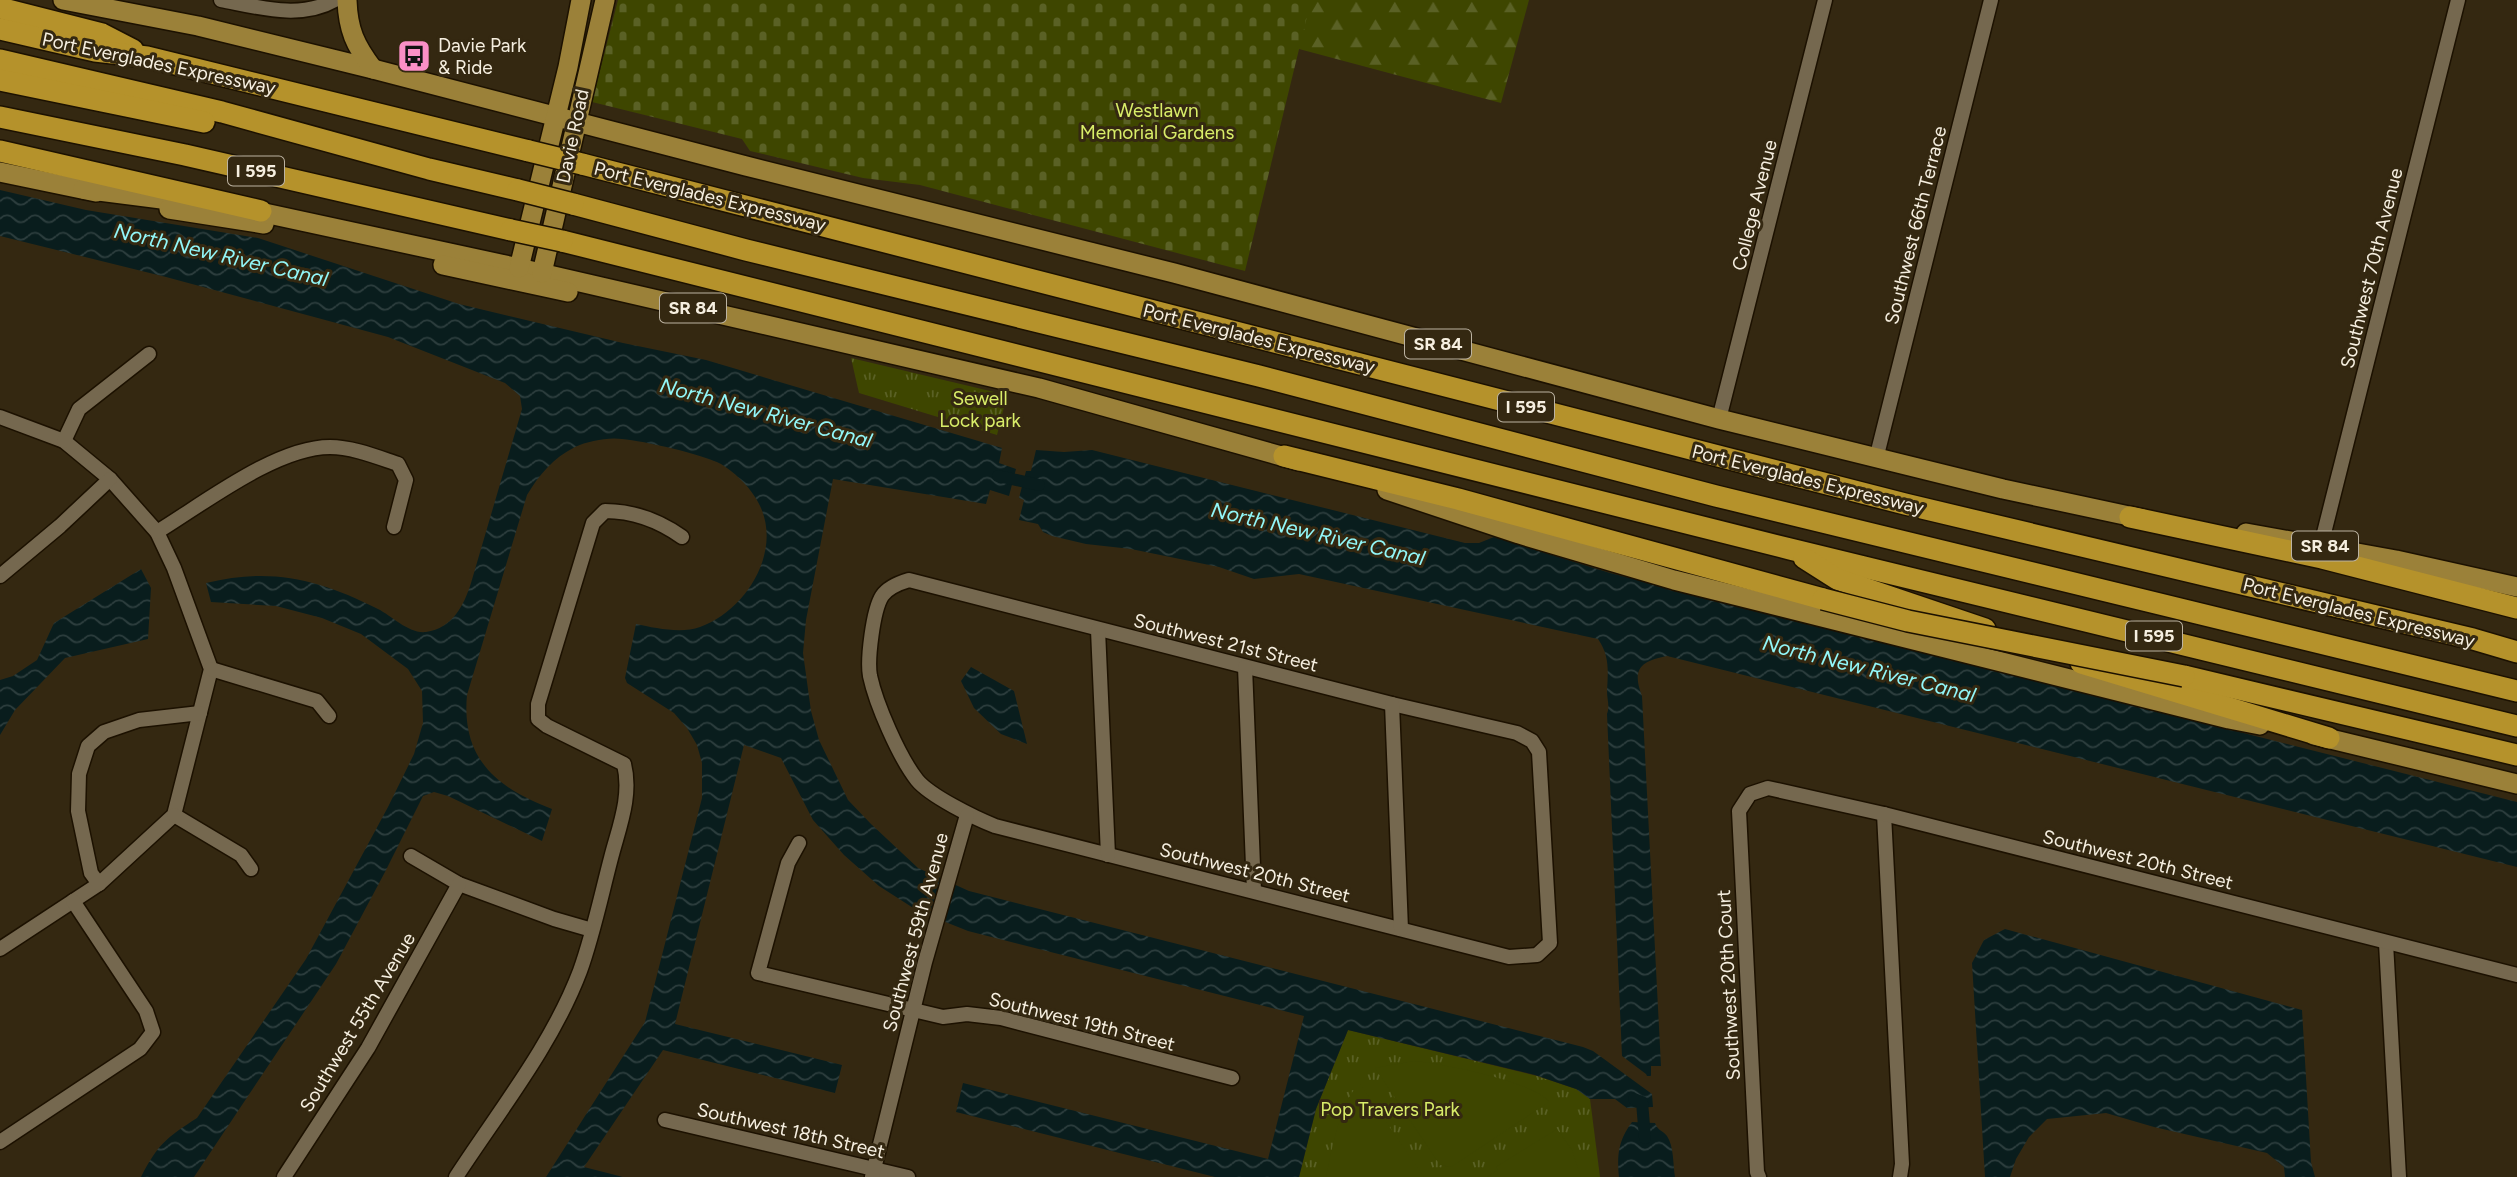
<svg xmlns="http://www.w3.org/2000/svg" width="2517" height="1177" viewBox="0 0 2517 1177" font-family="Figtree,sans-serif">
	<defs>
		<pattern id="grass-tufts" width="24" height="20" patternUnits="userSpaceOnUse" patternTransform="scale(1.75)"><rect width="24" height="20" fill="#3e4600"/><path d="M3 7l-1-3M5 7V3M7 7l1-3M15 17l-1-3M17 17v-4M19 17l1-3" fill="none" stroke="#5a6125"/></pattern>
		<pattern id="forest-firs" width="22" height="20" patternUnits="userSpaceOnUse" patternTransform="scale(1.75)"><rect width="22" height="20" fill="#3e4600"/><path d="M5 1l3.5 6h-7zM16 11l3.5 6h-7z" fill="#5a6125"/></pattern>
		<pattern id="cemetery-stones" width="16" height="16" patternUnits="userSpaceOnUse" patternTransform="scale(1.75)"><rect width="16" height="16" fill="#3e4600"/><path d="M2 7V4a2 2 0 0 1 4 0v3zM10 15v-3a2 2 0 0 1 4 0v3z" fill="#5a6125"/></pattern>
		<pattern id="water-waves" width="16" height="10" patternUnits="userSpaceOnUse" patternTransform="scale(1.75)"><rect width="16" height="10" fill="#091d1d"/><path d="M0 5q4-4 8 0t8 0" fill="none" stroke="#2d3e3e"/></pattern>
	</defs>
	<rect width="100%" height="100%" fill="#342811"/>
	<g fill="url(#grass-tufts)">
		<path d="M851 358 1007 395 997 435 859 393Z"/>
		<path d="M1348 1030 1537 1076 1576 1089 1590 1099 1600 1177H1299L1316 1109Z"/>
	</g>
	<path fill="url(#forest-firs)" d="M1223 0H1529L1501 103 1299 49Z"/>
	<path fill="url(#cemetery-stones)" d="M618 0H1311L1245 271 920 185 863 178 750 151 742 139 592 102Z"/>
	<g fill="#3e4600">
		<path d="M1414 1061C1441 1063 1535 1082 1549 1102L1451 1167 1440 1165 1375 1068Z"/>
		<path d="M1360 1084 1424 1177H1326C1331 1154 1341 1097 1360 1084Z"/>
		<path d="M1557 1129 1572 1150 1581 1177H1487L1498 1170 1496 1167Z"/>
	</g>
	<g fill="url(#water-waves)">
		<path d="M0 190 86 210 258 238 459 304 623 343 706 360 1002 448 999 463 1016 469 1009 496 990 490 986 504 833 479 806 620 803 653 811 711 819 740 848 800 871 824 918 868 969 891 1583 1047 1593 1051 1652 1094 1653 1107 1627 1108 1615 1099H1590L1576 1089 1535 1075 1348 1030 1316 1109 1299 1177H1215L956 1112 963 1083 1268 1159 1304 1016 968 931 918 911 879 886 844 855 813 820 781 758 744 745 675 1024 842 1065 835 1093 663 1050 584 1167 623 1177H546L645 1022 702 798V763L697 745 687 728 674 713 627 683 625 678 636 624C655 628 681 634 700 627 748 610 787 545 755 497 747 484 734 472 721 464 702 454 644 441 622 439 608 437 588 441 575 447 553 458 539 475 527 495L467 695C461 759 497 788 552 809L542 841 448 796 434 792 423 796 385 872 336 964 194 1177H141C158 1144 166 1138 197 1118L306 959 388 807 414 754 423 723 422 691 408 669 361 634 322 618 276 606 211 602 206 583C271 567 319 579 378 609 392 616 409 634 426 632 453 628 464 605 471 583L522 409 520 396 505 383 388 337 166 277 0 236Z"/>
		<path d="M1036 450 1064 452 1092 450 1465 543H1479L1494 537 1610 573 2517 802V867L1667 656C1642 661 1631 668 1642 696L1661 1066H1651V1076H1647L1646 1074 1622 1056 1607 714C1610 706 1607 700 1607 691 1608 672 1610 656 1598 639L1299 574 1254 579 1219 567 1131 549 1086 544 1052 536 1043 532 1038 524 1019 520 1024 500 1019 498 1026 471H1031Z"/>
		<path d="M141 569 151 588 148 639 65 658 15 710 0 735V680L13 676 37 660 54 623Z"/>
		<path d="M971 667 1014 691 1027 744 1001 734 974 708 961 681Z"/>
		<path d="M2005 929 2302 1010 2311 1162 2315 1177H2285L2284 1167 2267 1153 2154 1127 2106 1113 2047 1119 2029 1137 2016 1159 2010 1177H1985L1972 963 1984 940Z"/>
		<path d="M1632 1122 1655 1123C1658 1131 1662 1130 1667 1136 1674 1146 1673 1165 1675 1177H1619C1617 1155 1618 1141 1632 1122Z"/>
	</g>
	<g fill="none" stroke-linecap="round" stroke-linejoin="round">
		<g stroke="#091d1d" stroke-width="12">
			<path d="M998 476 1039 485"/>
			<path d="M1634 1099 1642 1102 1645 1138"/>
		</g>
		<defs>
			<g id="minor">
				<path d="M221 0C258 7 300 20 335 0"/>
				<path d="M0 417 64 441 110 479 157 532 174 568 211 669 174 815 99 884 0 949"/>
				<path d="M1719 419 1825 0"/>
				<path d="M64 441 79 409 149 354"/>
				<path d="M1876 459 1991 0"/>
				<path d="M157 532C203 504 276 447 330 447 352 447 377 457 398 464L406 480 394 527"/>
				<path d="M2321 545 2458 0"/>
				<path d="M0 576 60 526 110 479"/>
				<path d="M909 580 1392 704 1517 733 1532 741 1539 752 1550 943 1537 955 1509 957 995 826C975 818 930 796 917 780 899 757 876 704 870 676 867 660 873 610 882 596 888 587 899 583 909 580Z"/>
				<path d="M1098 630 1108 855"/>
				<path d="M1245 667 1254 891"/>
				<path d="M211 669 317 701 329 716"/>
				<path d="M1392 704 1401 929"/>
				<path d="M1884 814 1902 1164 1900 1177"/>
				<path d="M174 815 241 855 251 869"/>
				<path d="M799 843 788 863 758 973 943 1017 967 1014 1001 1018 1232 1078"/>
				<path d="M411 856 459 884 554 919 592 930"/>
				<path d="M99 884 91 873 78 811 79 774 88 746 104 732 139 720 200 713"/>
				<path d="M2386 943 2399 1177"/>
				<path d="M665 1120 908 1177"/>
				<path d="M0 1142 140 1049 153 1032 146 1011 73 901"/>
				<path d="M284 1177 368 1048 459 884"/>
				<path d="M456 1177C499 1111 552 1045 580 971 593 935 601 896 611 858 619 827 632 796 624 764L547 726 538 719V704L593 523 605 511C634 511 658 520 682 537"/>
				<path d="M872 1177 925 962 967 815"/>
				<path d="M1759 1177 1757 1172 1739 811 1750 794 1768 788 1884 814 2517 975"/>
			</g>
			<g id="major">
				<path d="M63 0 198 26 373 69 746 166 1174 273 1719 419 2003 489 2143 519"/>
				<path d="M347 0C348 30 355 45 373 69"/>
				<path d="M0 172 96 192"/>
				<path d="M83 189 185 202"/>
				<path d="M169 209 264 224"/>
				<path d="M246 209 519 268 1039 388 1299 461"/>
				<path d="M443 265 568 292"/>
				<path d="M519 268 568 67 581 0"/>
				<path d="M542 273 605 0"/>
				<path d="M1387 490 1519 534 1674 580 2229 719 2260 725"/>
				<path d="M2246 533 2396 560 2517 587"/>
				<path d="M2314 735 2517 784"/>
			</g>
			<g id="highway">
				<path d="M0 8 102 34 133 50"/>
				<path d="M0 29 95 51 147 57 529 151"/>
				<path d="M0 60 222 112 429 169 518 190"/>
				<path d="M0 80 204 122"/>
				<path d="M0 117 185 155 511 230"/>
				<path d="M0 151 261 211"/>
				<path d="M582 164 1905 504 2473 639 2517 652"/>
				<path d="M573 204 746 250 1259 376 1716 496 2517 691"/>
				<path d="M562 241 1790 549 2517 726"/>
				<path d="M1284 456 1458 499 1823 599"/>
				<path d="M2130 517 2322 558 2517 608"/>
				<path d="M1804 558 1837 579 1985 629"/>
				<path d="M2081 663 2329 738"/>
				<path d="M2184 676 2517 755"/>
			</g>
		</defs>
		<use href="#minor" stroke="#1c1100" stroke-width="17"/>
		<use href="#major" stroke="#1c1100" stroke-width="22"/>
		<use href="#highway" stroke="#1c1100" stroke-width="24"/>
		<use href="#minor" stroke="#75684f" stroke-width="14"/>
		<use href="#major" stroke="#9b8139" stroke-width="19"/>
		<use href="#highway" stroke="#b5922b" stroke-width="21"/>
		<defs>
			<g id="highway-bridge">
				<path d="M529 151 582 164"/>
				<path d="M518 190 573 204"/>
				<path d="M511 230 562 241"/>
				<path d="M1823 599 1908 621 2184 676"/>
			</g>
		</defs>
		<use href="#highway-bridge" stroke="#1c1100" stroke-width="24" stroke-linecap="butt"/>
		<use href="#highway-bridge" stroke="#b5922b" stroke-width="21"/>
	</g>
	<defs>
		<symbol id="bus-square" viewBox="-11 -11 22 22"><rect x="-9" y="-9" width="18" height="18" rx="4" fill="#fa8fc6" stroke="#342811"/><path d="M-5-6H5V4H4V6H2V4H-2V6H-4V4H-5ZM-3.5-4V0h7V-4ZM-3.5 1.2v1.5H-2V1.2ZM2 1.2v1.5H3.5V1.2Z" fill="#111"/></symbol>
	</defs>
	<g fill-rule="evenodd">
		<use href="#bus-square" x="395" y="37" width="38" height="38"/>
	</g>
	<g text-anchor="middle" stroke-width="6" stroke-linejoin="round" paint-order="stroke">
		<g fill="#342811" stroke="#bcb3a2" stroke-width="2">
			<rect x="228" y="156.5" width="56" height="29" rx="5"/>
			<rect x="660" y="293.5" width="66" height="29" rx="5"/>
			<rect x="1405" y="329.5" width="66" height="29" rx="5"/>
			<rect x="1498" y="392.5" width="56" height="29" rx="5"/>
			<rect x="2292" y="531.5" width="66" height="29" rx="5"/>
			<rect x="2126" y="621.5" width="56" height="29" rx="5"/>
		</g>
		<g font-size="18" font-weight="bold" fill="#f6efe0">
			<text x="256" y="177">I 595</text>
			<text x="693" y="314">SR 84</text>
			<text x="1438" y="350">SR 84</text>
			<text x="1526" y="413">I 595</text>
			<text x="2325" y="552">SR 84</text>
			<text x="2154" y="642">I 595</text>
		</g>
		<g font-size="19" fill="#f6efe0" stroke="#342811" text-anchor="start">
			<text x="438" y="52">Davie Park<tspan x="438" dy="22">&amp; Ride</tspan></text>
		</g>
		<g font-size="19" fill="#f6efe0" stroke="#342811">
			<text transform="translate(159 63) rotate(12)" y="7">Port Everglades Expressway</text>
			<text transform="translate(572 136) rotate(-78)" y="7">Davie Road</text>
			<text transform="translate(710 196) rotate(14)" y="7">Port Everglades Expressway</text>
			<text transform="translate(1754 205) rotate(-76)" y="7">College Avenue</text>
			<text transform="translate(1915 225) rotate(-76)" y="7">Southwest 66th Terrace</text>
			<text transform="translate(2371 268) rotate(-76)" y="7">Southwest 70th Avenue</text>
			<text transform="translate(1259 338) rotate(14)" y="7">Port Everglades Expressway</text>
			<text transform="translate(1808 479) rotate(14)" y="7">Port Everglades Expressway</text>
			<text transform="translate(2359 612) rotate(14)" y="7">Port Everglades Expressway</text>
			<text transform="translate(1226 642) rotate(14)" y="7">Southwest 21st Street</text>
			<text transform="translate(2138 859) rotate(14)" y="7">Southwest 20th Street</text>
			<text transform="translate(1255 872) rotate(14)" y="7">Southwest 20th Street</text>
			<text transform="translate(915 932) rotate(-75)" y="7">Southwest 59th Avenue</text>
			<text transform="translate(1728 985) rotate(-93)" y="7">Southwest 20th Court</text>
			<text transform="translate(1082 1021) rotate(14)" y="7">Southwest 19th Street</text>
			<text transform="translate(357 1022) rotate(-59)" y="7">Southwest 55th Avenue</text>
			<text transform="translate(791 1130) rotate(13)" y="7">Southwest 18th Street</text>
		</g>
		<g font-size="19" fill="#d9ed69" stroke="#342811">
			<text x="1157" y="117">Westlawn<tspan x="1157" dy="22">Memorial Gardens</tspan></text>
			<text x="980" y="405">Sewell<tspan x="980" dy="22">Lock park</tspan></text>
			<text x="1390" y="1116">Pop Travers Park</text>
		</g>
		<g font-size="21" font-style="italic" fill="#92f7f9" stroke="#342811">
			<text transform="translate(221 255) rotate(13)" y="7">North New River Canal</text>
			<text transform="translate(766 413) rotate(15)" y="7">North New River Canal</text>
			<text transform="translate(1318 534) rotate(13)" y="7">North New River Canal</text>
			<text transform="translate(1869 669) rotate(14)" y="7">North New River Canal</text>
		</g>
	</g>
</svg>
